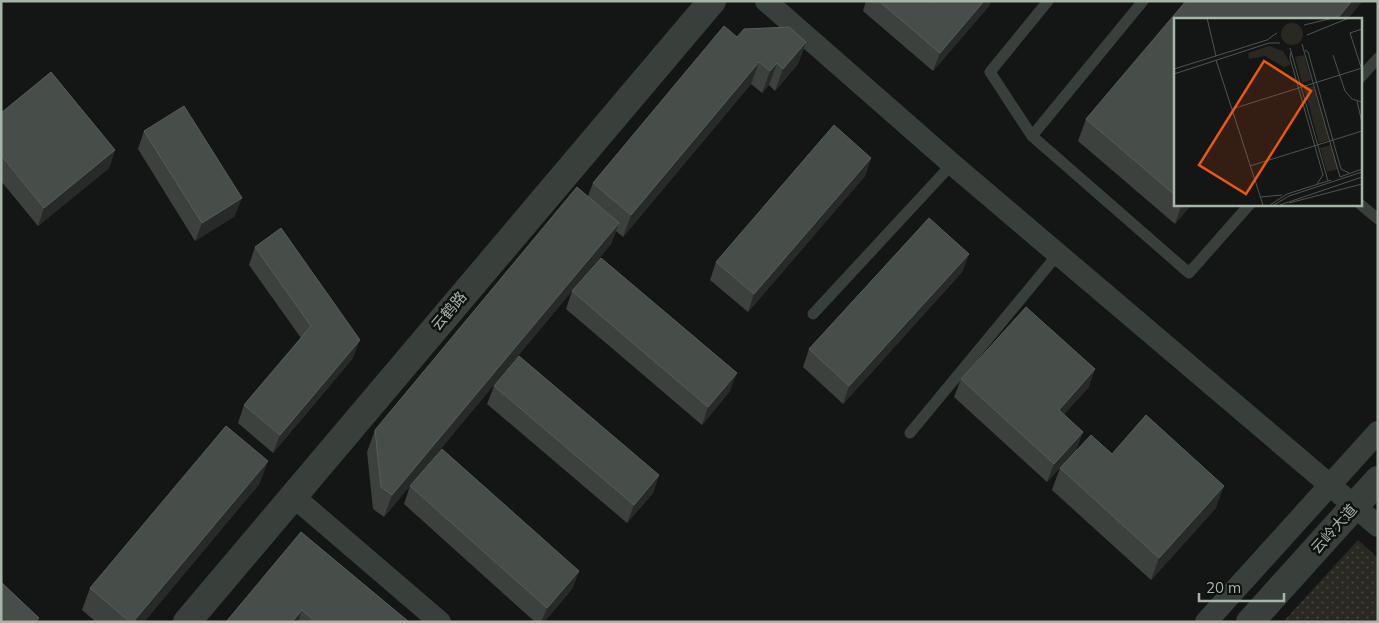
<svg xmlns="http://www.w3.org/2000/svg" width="1379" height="623" viewBox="0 0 1379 623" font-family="Mulish,'Noto Sans SC',sans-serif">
	<defs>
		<pattern id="grass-dots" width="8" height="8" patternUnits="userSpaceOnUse" patternTransform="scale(1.25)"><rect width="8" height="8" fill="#2a2822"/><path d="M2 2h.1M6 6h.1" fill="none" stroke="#46453f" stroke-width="1.8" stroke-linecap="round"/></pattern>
	</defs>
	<rect width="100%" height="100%" fill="#141515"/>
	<path fill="url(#grass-dots)" d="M1358 540 1378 558V622H1283Z"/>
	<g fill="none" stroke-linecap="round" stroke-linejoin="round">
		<g stroke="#39403c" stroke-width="11">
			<path d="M1048 1 990 72 1032 136 1189 273 1250 204"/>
			<path d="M1360 78 1378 58"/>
			<path d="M1032 136 1143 1"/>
			<path d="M1360 204 1378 219"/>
			<path d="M813 314 952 164"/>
			<path d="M910 433 1058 254"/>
		</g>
		<g stroke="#39403c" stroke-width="22">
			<path d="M766 1 952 164 1378 526"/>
			<path d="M293 496 440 622"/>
			<path d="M1206 622 1378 432"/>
		</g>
		<g stroke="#39403c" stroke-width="28">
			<path d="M187 622 712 1"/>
			<path d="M1250 622 1378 480"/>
		</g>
	</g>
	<g fill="#3c413d">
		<path d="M866 1H931L933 3 934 1H991L989 6 933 71 863 11Z"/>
		<path d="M1175 19V204H1192L1175 224 1078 141 1086 119Z"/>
		<path d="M737 37 806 42 798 64 775 91 769 85 762 93 751 84 623 237 616 231 611 244 384 517 373 509 367 452 375 430 588 196 593 183Z"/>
		<path d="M1 113 115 150 109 168 38 226 1 181Z"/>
		<path d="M144 131 235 216 195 241 138 149Z"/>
		<path d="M871 158 865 176 748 312 710 280 716 262Z"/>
		<path d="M255 247 353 358 273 453 238 423 244 405 301 338 249 265Z"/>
		<path d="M969 254 962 272 843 404 803 367 809 349Z"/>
		<path d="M572 291 730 391 702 425 566 309Z"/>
		<path d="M961 379 1089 387 1064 414 1083 432 1076 450 1047 482 954 397Z"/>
		<path d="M494 386 659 475 653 493 627 523 487 404Z"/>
		<path d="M1112 454 1216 508 1151 580 1052 490 1060 468Z"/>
		<path d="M260 483 144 622H96L82 610 90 588Z"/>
		<path d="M410 486 579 571 572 589 544 622H535L404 504Z"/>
		<path d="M301 532 409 622H226Z"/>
	</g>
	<g fill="#272a28">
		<path d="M984 1H991L989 6 933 71 940 53Z"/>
		<path d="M1352 1H1363L1348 19H1337Z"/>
		<path d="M806 42 798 64 775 91 783 69Z"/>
		<path d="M759 62 751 84 623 237 631 215Z"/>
		<path d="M777 63 769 85 762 93 770 71Z"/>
		<path d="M115 150 109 168 38 226 44 208Z"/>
		<path d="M871 158 865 176 748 312 754 294Z"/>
		<path d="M242 198 235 216 195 241 202 223Z"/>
		<path d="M1182 204H1192L1175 224Z"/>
		<path d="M619 223 611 244 384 517 392 495Z"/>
		<path d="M969 254 962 272 843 404 849 386Z"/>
		<path d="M360 340 353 358 273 453 280 435Z"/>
		<path d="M1095 369 1089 387 1052 428 1059 410Z"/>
		<path d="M737 373 730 391 702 425 708 407Z"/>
		<path d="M1083 432 1076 450 1047 482 1054 464Z"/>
		<path d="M268 461 260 483 144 622H133Z"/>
		<path d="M659 475 653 493 627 523 634 505Z"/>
		<path d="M1224 486 1216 508 1151 580 1159 558Z"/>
		<path d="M579 571 572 589 544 622H541L547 608Z"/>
		<path d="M302 610 298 622H292Z"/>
	</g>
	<g fill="#474d49" stroke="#565e58">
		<path d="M879 1H931L933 3 934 1H984L940 53Z"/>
		<path d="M1186 1H1352L1337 19H1175V195L1086 119Z"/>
		<path d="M724 26 737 37 744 29 789 27 806 42 783 69 777 63 770 71 759 62 631 215 593 183Z"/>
		<path d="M51 72 115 150 44 208 1 155V113Z"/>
		<path d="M184 106 242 198 202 223 144 131Z"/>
		<path d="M834 125 871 158 754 294 716 262Z"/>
		<path d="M577 187 619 223 392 495 381 487 375 430Z"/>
		<path d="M929 218 969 254 849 386 809 349Z"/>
		<path d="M281 228 360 340 280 435 244 405 311 326 255 247Z"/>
		<path d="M601 258 737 373 708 407 572 291Z"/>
		<path d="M1026 307 1095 369 1059 410 1083 432 1054 464 961 379Z"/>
		<path d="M519 356 659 475 634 505 494 386Z"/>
		<path d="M1146 415 1224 486 1159 558 1060 468 1091 435 1112 454Z"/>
		<path d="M226 426 268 461 133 622H130L90 588Z"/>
		<path d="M442 449 579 571 547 608 410 486Z"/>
		<path d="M301 532 409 622H316L302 610 292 622H226Z"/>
		<path d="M1 582 39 618 36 622H1Z"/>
	</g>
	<g text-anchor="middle" stroke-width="5" stroke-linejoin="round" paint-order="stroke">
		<g font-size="15" fill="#a5b6a9" stroke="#0f1010">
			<text transform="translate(449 311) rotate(-50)" y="5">云鹤路</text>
			<text transform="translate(1334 529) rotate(-48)" y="5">云岭大道</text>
		</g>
	</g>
	<g transform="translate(1174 18)">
		<rect width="188" height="188" fill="#141515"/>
		<path d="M107 16a11 11 0 1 1 22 0a11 11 0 1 1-22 0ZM95 28 109 33 117 46 110 49 91 38 75 41 74 35ZM130 37 137 62 128 65 121 39ZM140 68 155 122 145 125 130 70ZM157 127 164 151 153 154 146 130Z" fill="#2a2822"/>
		<path fill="none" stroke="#4e5550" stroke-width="1" d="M33 0 42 38M130 7 159 0M133 17 175 0M128 26 166 159M116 30 154 163M131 32 134 34 167 151 175 155M117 34 116 40 149 157 143 166M159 37 171 73 178 81 188 84M42 42 89 187M187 49 176 15 188 11M0 51 93 22 103 15M0 56 95 25H106M183 83 188 105M58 91 188 50M76 148 188 113M166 159 188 151M86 179 108 177M115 185 188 166M96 187 113 176 157 162M100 187 115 178 188 154M106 187 188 159"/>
		<path fill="#e8590c" fill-opacity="0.15" stroke="#e8590c" stroke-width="2.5" d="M90 43 137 73 72 176 25 147Z"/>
		<rect width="188" height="188" fill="none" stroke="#a5b6a9" stroke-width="2.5"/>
	</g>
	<rect width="1379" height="623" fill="none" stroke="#a5b6a9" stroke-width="5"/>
	<path d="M1199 593v8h85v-8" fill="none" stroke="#a5b6a9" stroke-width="2.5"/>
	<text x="1206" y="593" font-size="15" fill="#a5b6a9" stroke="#0f1010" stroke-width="4" paint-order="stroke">20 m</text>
</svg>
